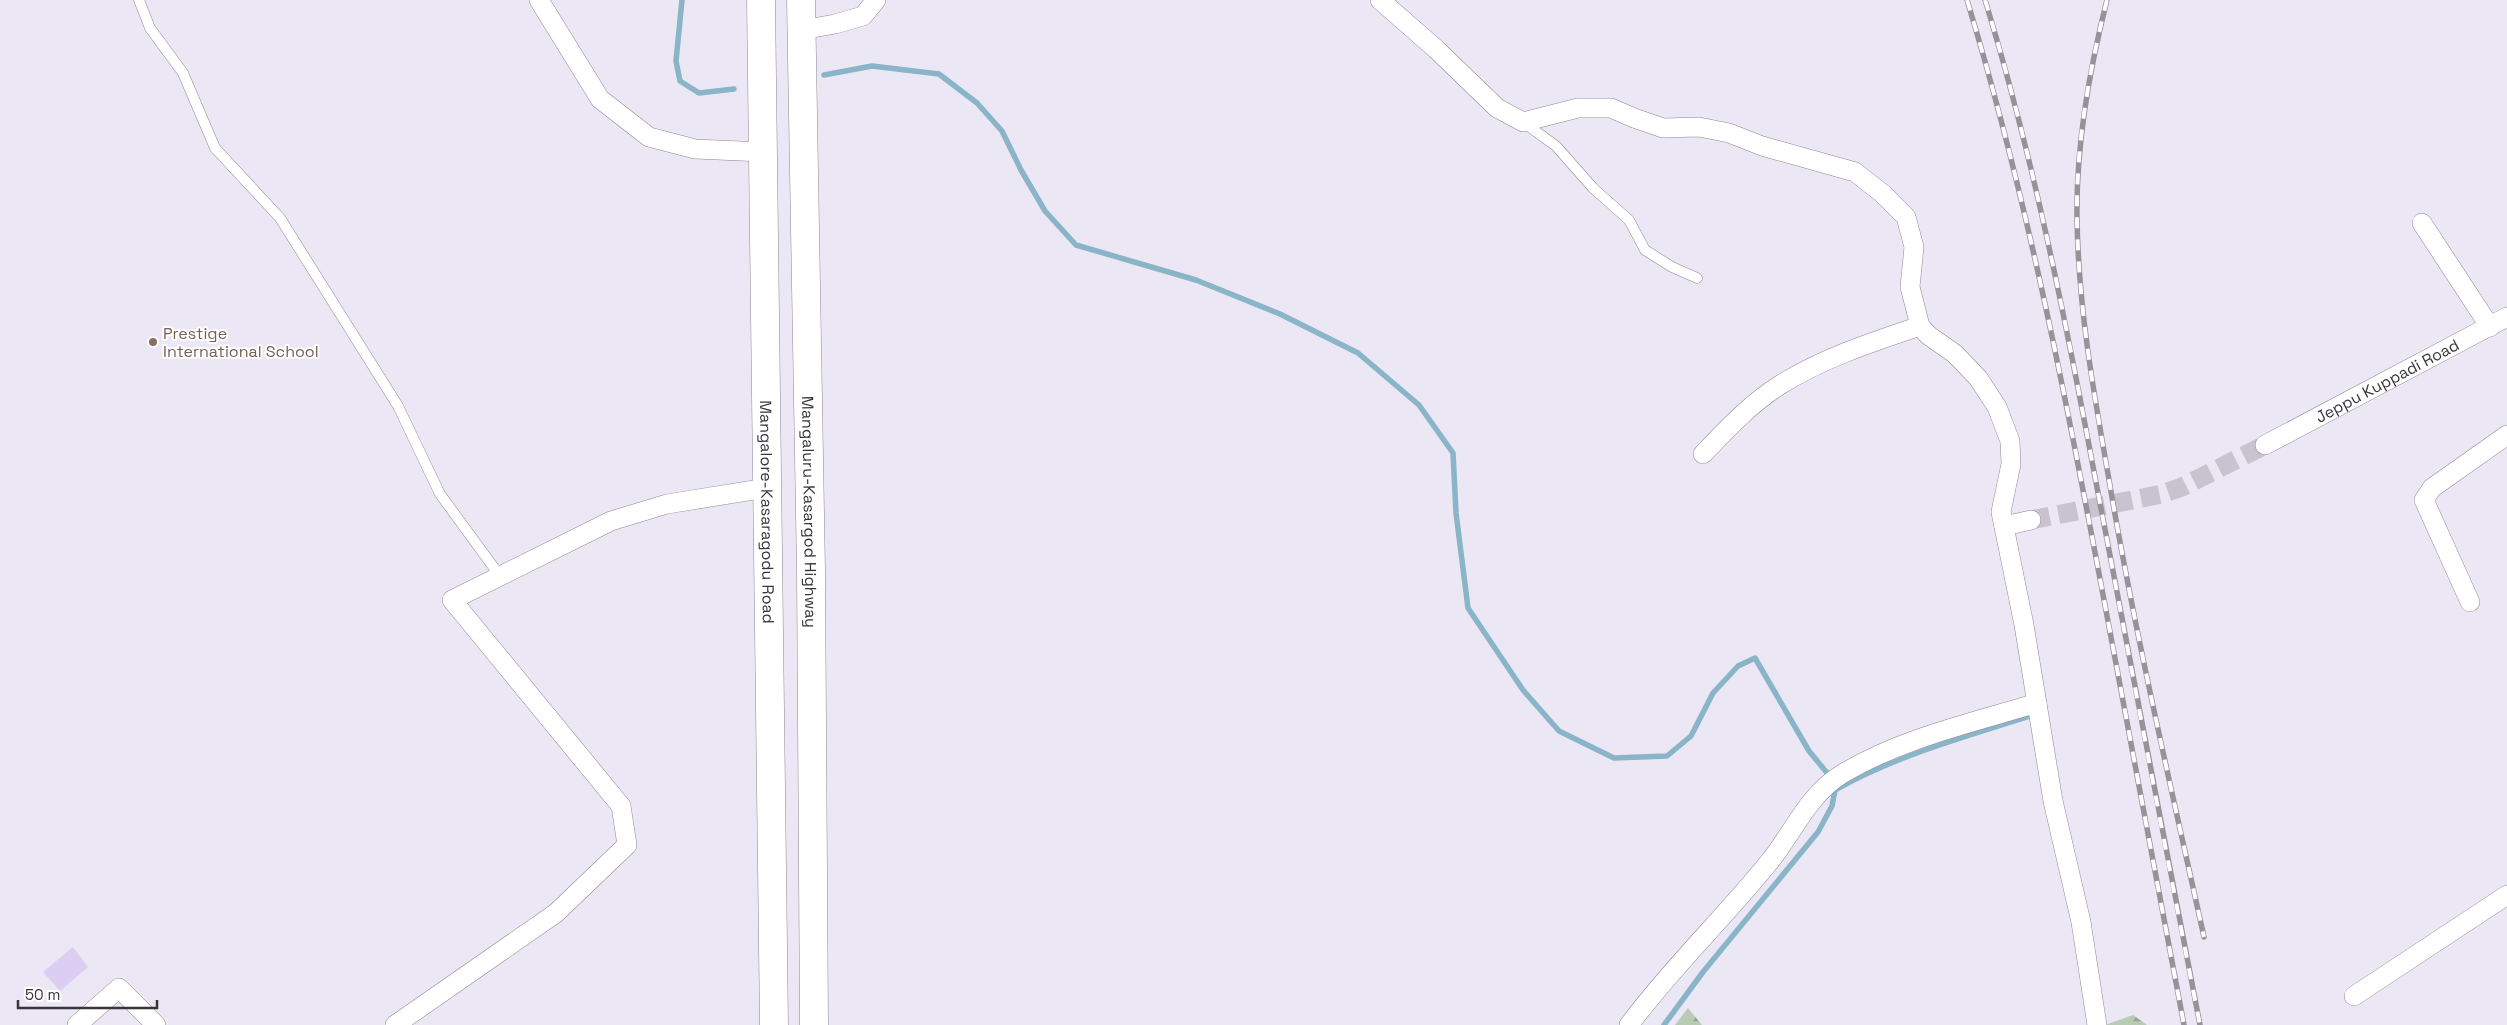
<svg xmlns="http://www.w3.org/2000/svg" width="2507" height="1025" viewBox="0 0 2507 1025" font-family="'Space Grotesk',sans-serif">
	<defs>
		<pattern id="forest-firs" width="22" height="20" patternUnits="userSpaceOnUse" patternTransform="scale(1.25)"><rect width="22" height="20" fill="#b7ccb3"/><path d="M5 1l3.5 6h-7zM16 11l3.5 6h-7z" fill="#96a693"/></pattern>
	</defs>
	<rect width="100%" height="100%" fill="#ece7f4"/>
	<g fill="url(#forest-firs)">
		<path d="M1688 1008 1702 1025H1675Z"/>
		<path d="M2133 1015 2147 1025H2105Z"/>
	</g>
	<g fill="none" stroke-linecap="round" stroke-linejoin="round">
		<g stroke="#8ab4c8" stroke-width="5.5">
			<path d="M682 0 676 61 680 81 699 93 734 89"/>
			<path d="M824 75 872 66 939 74 977 103 1002 131 1021 170 1045 211 1076 245 1196 280 1280 314 1358 353 1419 405 1453 453 1456 513 1468 608 1523 690 1559 731 1614 758 1667 756 1691 736 1713 693 1738 666 1755 658 1809 751 1828 774 1835 790 1832 806 1818 832 1703 972 1664 1025"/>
			<path d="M1835 790C1895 756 1961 738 2027 717"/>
		</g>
	</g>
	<path fill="#dccef3" d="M73 947 88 967 60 991 43 972Z"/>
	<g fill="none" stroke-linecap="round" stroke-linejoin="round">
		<path stroke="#c8c3cf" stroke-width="19" stroke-dasharray="19 9" stroke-linecap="butt" d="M2031 520 2162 494 2182 487 2265 445"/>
		<defs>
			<g id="service">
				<path d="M139 0 150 28 183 73 215 148 280 218 398 406 440 494 500 576"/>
				<path d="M1523 122 1556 146 1593 188 1629 220 1645 250 1672 267 1697 278"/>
			</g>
			<g id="minor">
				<path d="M539 0 600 99 649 137 695 149 763 152"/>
				<path d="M1380 0 1436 49 1497 108 1523 122 1578 108H1611L1634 118 1663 128 1699 127 1729 133 1762 146 1855 172 1883 194 1906 217 1914 247 1910 287 1920 326 1928 335 1955 354 1978 378 1997 407 2010 441 2011 464 2001 512 2024 625 2053 801 2081 922 2097 1025"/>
				<path d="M802 30 835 24 863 16 876 0"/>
				<path d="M2422 223 2490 327"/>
				<path id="s1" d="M2265 445 2507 317"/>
				<path d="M1703 454C1726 430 1751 403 1780 385 1823 358 1872 342 1920 326"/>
				<path d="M2004 526 2031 520"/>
				<path d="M2470 602 2424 500 2432 488 2507 435"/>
				<path d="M2354 996 2507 895"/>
				<path d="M77 1025 119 988 156 1025"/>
				<path d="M395 1025 556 913 627 845 621 806 452 600 611 521 667 504 767 488"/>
				<path d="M1629 1025C1672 967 1725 917 1770 861 1794 831 1808 795 1842 774 1902 738 1971 723 2037 703"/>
			</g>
			<g id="trunk">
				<path id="s2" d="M761 0 774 1025"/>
				<path id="s3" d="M801 0 811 571 814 1025"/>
			</g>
		</defs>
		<use href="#service" stroke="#8c8894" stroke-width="11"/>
		<use href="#minor" stroke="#8c8894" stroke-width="20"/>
		<use href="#trunk" stroke="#8c8894" stroke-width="29"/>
		<use href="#service" stroke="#fff" stroke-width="10"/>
		<use href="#minor" stroke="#fff" stroke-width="19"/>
		<use href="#trunk" stroke="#fff" stroke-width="28"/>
		<defs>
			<g id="rail">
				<path d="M1967 0C2027 197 2066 398 2104 600 2131 742 2157 883 2184 1025"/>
				<path d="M1985 0C2033 156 2065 317 2095 477 2130 660 2164 843 2200 1025"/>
				<path d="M2107 0C2089 71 2076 144 2077 217 2078 304 2093 389 2108 474 2134 629 2170 783 2204 937"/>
			</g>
		</defs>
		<use href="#rail" stroke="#96929b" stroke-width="5.5"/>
		<use href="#rail" stroke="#fff" stroke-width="4" stroke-dasharray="11" stroke-linecap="butt"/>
	</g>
	<circle fill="#8d6e63" stroke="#fff" stroke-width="2" cx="153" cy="342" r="5"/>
	<g text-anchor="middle" stroke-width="4" stroke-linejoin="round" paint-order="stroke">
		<g font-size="16" fill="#785e54" stroke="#fff" text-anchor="start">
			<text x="163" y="339">Prestige<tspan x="163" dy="18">International School</tspan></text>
		</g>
		<g font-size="16" fill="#37353a" stroke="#fff">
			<text dy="6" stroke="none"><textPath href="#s1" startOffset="138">Jeppu Kuppadi Road</textPath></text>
			<text dy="6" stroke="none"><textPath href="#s2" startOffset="512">Mangalore-Kasaragodu Road</textPath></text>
			<text dy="6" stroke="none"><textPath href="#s3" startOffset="512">Mangaluru-Kasargod Highway</textPath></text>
		</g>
	</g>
	<path d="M18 1000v8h139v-8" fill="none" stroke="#37353a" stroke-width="2.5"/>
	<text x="25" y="1000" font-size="15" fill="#37353a" stroke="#ffffff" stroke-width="4" paint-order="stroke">50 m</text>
</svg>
